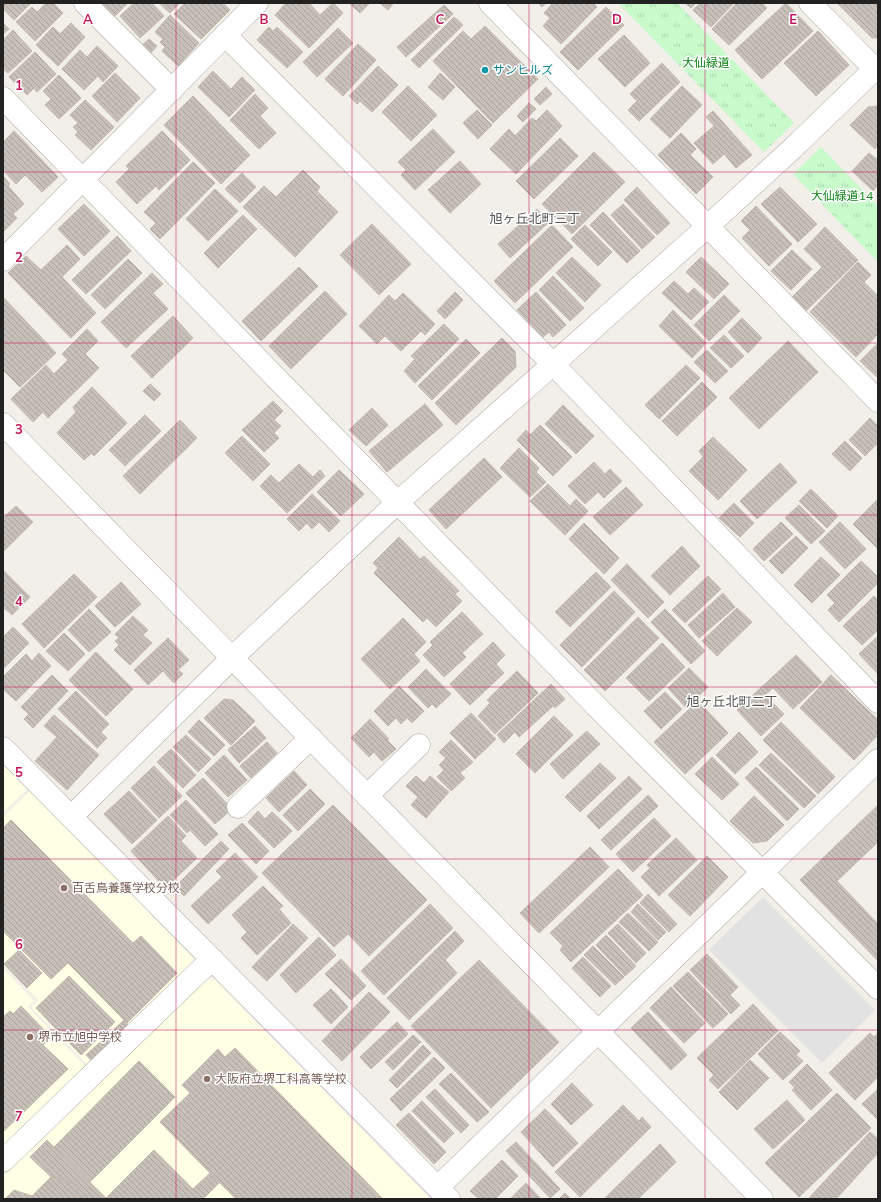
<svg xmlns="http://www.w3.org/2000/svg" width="881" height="1202" viewBox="0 0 881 1202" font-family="Mulish,'Noto Sans JP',sans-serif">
	<defs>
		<pattern id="park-tufts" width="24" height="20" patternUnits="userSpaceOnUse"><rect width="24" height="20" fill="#c8facc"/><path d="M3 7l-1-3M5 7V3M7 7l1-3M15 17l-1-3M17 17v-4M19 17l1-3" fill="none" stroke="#acd6af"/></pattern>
		<pattern id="building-back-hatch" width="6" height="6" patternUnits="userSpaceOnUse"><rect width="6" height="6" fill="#c7bfb8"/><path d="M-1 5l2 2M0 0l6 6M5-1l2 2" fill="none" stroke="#aba49e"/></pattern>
	</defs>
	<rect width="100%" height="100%" fill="#f2efe9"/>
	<g fill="#ffffe5">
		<path d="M3 764 27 789 3 813Z"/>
		<path d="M31 790 193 958 192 967 89 1066 31 1007 38 1000 3 964V817Z"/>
		<path d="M3 968 34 1001 28 1007 87 1068 3 1150Z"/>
		<path d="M215 980 430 1199H3V1176L201 981Z"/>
	</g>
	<g fill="url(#park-tufts)">
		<path d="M618 3H677L794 123 764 152Z"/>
		<path d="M821 147 878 206V262L793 174Z"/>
	</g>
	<path fill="#e2e2e2" d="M763 897 875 1010 822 1063 709 950Z"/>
	<g fill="url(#building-back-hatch)" stroke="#c4b6ab">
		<path d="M3 3H31L14 20 3 9Z"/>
		<path d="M46 3H53L63 13 35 41 16 22 32 7 37 12Z"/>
		<path d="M101 3H128L114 17Z"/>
		<path d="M134 3H152L164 16 140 38 120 16Z"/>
		<path d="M159 3H180L170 13Z"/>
		<path d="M185 3H223L230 10 201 39 174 14Z"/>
		<path d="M286 3H309L320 15 333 3 343 13 309 48 275 15Z"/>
		<path d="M349 3H370L360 13Z"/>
		<path d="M380 3H392L393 4 388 10Z"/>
		<path d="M538 3H546L542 7Z"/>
		<path d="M553 3H593L597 7 561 44 543 26 550 18 544 13Z"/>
		<path d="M685 3H696L691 8Z"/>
		<path d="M700 3H734L711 27 693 10Z"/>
		<path d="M737 3H762L767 8 729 45 712 29Z"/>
		<path d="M786 3 813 31 762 79 735 50Z"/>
		<path d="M837 3H878V38H872Z"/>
		<path d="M444 5 453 14 406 57 397 47Z"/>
		<path d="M606 7 624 25 578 70 560 52Z"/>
		<path d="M170 15 199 43 178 66 162 51 165 47 160 42 163 39 155 32Z"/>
		<path d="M454 17 463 25 419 68 411 60Z"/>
		<path d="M3 23 9 29 3 34Z"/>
		<path d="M71 23 85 37 58 66 36 45 53 27 60 34Z"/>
		<path d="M485 26 538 79 493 123 433 61 463 31 471 39Z"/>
		<path d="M269 27 273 31 277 27 303 52 287 68 257 40Z"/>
		<path d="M338 28 353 43 317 77 303 62Z"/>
		<path d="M13 30 32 51 8 73 3 69V40Z"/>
		<path d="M818 31 849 65 816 96 784 63Z"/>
		<path d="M624 35 650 63 625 87 598 59Z"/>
		<path d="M149 39 157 46 147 57 139 48Z"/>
		<path d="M358 44 376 60 343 96 325 79Z"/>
		<path d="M97 46 118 66 103 82 98 76 84 90 62 69 80 50 87 57Z"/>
		<path d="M35 52 56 74 37 92 34 88 27 95 9 77Z"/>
		<path d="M662 63 680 82 639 121 628 110 637 101 630 94Z"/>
		<path d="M378 66 398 85 372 112 360 101 357 104 349 96Z"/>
		<path d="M213 71 231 89 242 77 255 90 229 117 198 87Z"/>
		<path d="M115 73 140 98 117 122 92 96Z"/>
		<path d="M440 73 455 87 443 100 428 87Z"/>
		<path d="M59 75 81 98 59 119 45 105 51 99 43 91Z"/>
		<path d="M408 86 437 115 411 141 382 112Z"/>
		<path d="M682 86 702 105 670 138 650 119Z"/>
		<path d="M546 87 552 94 540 105 534 99Z"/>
		<path d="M255 94 268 108 260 116 276 133 259 149 230 120Z"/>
		<path d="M193 96 250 155 221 184 164 125Z"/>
		<path d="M85 100 114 127 91 150 75 135 78 132 73 127 78 123 70 115Z"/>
		<path d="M529 103 536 109 523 122 517 116Z"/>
		<path d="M878 106V145L875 149 850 125 868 107Z"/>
		<path d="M477 110 492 125 478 139 463 123Z"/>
		<path d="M547 110 562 126 516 174 490 149 509 129 515 136 532 118 536 121Z"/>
		<path d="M713 111 752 155 736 168 724 154 713 164 694 143 714 126 706 117Z"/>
		<path d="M433 129 455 152 415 190 401 175 406 170 398 162Z"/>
		<path d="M14 131 58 177 42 192 25 175 16 184 3 170V142Z"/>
		<path d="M162 131 190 160 159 190 156 186 137 204 116 182 129 169 126 166Z"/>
		<path d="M681 133 696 149 690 155 713 177 696 194 658 155Z"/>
		<path d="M560 138 578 156 534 199 516 181Z"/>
		<path d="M594 152 625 182 572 234 542 204Z"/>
		<path d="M869 153 877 159 878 158V185L873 191 852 171Z"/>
		<path d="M460 161 481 184 450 213 428 190Z"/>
		<path d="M193 162 215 183 160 239 150 229 156 223 144 212Z"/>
		<path d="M303 170 320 187 317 191 338 212 295 257 243 207 264 186 276 197Z"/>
		<path d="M242 173 256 187 240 203 225 189Z"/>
		<path d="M3 176 10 184 8 186 24 204 13 214 17 218 3 232Z"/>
		<path d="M637 187 670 223 657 235 624 200Z"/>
		<path d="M780 187 817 224 798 242 761 204Z"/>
		<path d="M215 189 238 211 208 241 186 219Z"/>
		<path d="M84 204 110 231 84 256 58 229Z"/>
		<path d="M623 204 655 237 642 249 611 215Z"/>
		<path d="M756 206 792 244 769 266 742 238 750 230 741 221Z"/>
		<path d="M537 209 548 223 510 258 498 244Z"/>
		<path d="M603 212 640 251 627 263 590 225Z"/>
		<path d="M243 215 257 229 218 268 204 253Z"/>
		<path d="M372 224 411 264 379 295 340 255Z"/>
		<path d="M552 225 573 247 515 303 494 281Z"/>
		<path d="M585 225 612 252 598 266 571 239Z"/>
		<path d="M825 227 858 260 806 311 792 297 822 267 804 249Z"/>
		<path d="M117 236 131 251 86 294 72 280Z"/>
		<path d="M67 245 80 259 62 277 96 313 71 338 8 273 26 256 41 270Z"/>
		<path d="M792 250 812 269 791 290 771 271Z"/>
		<path d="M572 257 601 285 585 302 556 273Z"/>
		<path d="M701 257 729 284 714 299 686 272Z"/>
		<path d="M128 259 142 273 105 309 91 295Z"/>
		<path d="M858 262 871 275 864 282 878 296V334L856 357 810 312Z"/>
		<path d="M299 267 318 286 261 341 242 321Z"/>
		<path d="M152 273 163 284 153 293 168 309 126 348 101 322Z"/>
		<path d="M553 276 584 308 570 321 539 290Z"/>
		<path d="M674 281 688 294 694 288 709 302 691 320 662 293Z"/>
		<path d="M325 291 347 314 291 369 269 346Z"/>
		<path d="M455 292 463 300 445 319 437 311Z"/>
		<path d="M536 292 566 325 553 337 549 332 543 337 517 310Z"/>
		<path d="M403 293 435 324 425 335 421 331 401 351 385 336 377 344 359 326 389 295 395 301Z"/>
		<path d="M724 295 740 311 709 341 694 325Z"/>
		<path d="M3 297 56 353 20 387 3 370Z"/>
		<path d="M673 310 706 343 692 358 659 326Z"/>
		<path d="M173 316 193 338 152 378 131 356Z"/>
		<path d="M742 318 762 338 748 353 728 332Z"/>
		<path d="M444 324 459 339 415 383 404 371 415 359 411 356Z"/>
		<path d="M87 329 98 341 85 354 99 368 48 418 43 412 33 422 11 399 46 365 54 374 68 360 62 354Z"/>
		<path d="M724 335 744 356 731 368 710 348Z"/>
		<path d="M502 338 515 351 516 367 456 425 435 403Z"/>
		<path d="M466 339 480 353 432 400 418 386Z"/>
		<path d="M788 341 818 372 759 429 729 398Z"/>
		<path d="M878 343V378L860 361Z"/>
		<path d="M707 350 728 371 715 383 694 362Z"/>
		<path d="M686 365 700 378 659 419 645 405Z"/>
		<path d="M702 382 717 397 677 436 662 421Z"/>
		<path d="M150 384 161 394 154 401 143 391Z"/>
		<path d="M92 387 127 423 94 456 92 453 84 460 57 433 76 412 73 407Z"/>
		<path d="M273 401 283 411 274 420 281 426 274 433 279 438 264 452 242 430Z"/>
		<path d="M425 404 443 425 387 472 369 451Z"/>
		<path d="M563 405 594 436 576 454 545 424Z"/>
		<path d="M372 408 388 425 366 446 349 430Z"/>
		<path d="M145 415 161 431 125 466 109 450Z"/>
		<path d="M870 418 878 426V443L865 456 849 440Z"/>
		<path d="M180 420 197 438 140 494 123 476Z"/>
		<path d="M540 425 572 457 553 476 517 440 526 430 530 435Z"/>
		<path d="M242 436 270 464 253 481 225 453Z"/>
		<path d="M713 437 747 470 718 500 689 471 703 457 699 451Z"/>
		<path d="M845 441 862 458 850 471 832 454Z"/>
		<path d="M519 448 539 468 536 472 546 482 530 497 500 468Z"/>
		<path d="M484 458 502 477 446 529 429 510Z"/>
		<path d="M594 462 605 474 610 469 622 481 604 498 598 492 585 504 568 486Z"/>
		<path d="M780 463 797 482 757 519 740 501Z"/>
		<path d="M299 464 313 477 320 470 325 476 287 513 260 486 271 475 279 483Z"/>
		<path d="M339 470 364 494 341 516 317 492Z"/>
		<path d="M548 484 570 506 576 499 588 511 565 535 530 501Z"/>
		<path d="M626 487 643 505 610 535 593 517Z"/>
		<path d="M811 489 838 516 827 528 799 501Z"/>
		<path d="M312 494 340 521 329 532 319 522 312 529 307 523 299 531 287 519Z"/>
		<path d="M878 499V549L853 524Z"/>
		<path d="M734 503 754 523 740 537 719 518Z"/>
		<path d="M799 505 825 531 811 544 785 518Z"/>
		<path d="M16 506 33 522 3 552V518Z"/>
		<path d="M781 522 793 534 764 561 753 549Z"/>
		<path d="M840 522 866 549 845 569 819 542Z"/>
		<path d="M584 523 619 558 604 574 569 539Z"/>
		<path d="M796 536 808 548 782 574 769 561Z"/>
		<path d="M399 537 420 559 424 556 459 591 455 594 462 601 436 627 427 618 423 622 374 573 378 568 373 563Z"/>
		<path d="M682 546 700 566 670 595 651 576Z"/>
		<path d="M821 557 840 575 812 603 794 585Z"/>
		<path d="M861 561 878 577V583L839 622 828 610 835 603 827 595Z"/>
		<path d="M627 564 664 602 648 618 611 580Z"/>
		<path d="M3 570 30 597 12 615 3 607Z"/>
		<path d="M596 572 611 587 570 627 555 612Z"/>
		<path d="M74 574 97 597 44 648 22 624Z"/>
		<path d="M708 576 721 589 685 623 672 610Z"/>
		<path d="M121 582 141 604 115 627 95 606Z"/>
		<path d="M614 591 635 612 582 667 560 645Z"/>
		<path d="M723 593 735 607 699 638 688 625Z"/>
		<path d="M874 596 878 600V630L862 645 843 626Z"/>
		<path d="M737 608 752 622 717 656 702 641Z"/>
		<path d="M89 609 111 632 89 652 68 630Z"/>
		<path d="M665 609 705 651 691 664 651 622Z"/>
		<path d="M462 612 483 634 462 653 466 657 444 677 423 655 433 645 430 642Z"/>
		<path d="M133 616 148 630 143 635 152 643 130 665 114 650 119 645 115 641 119 638 115 634Z"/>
		<path d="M638 617 659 638 605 691 584 670Z"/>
		<path d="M403 618 426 642 414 654 420 661 390 689 361 659Z"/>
		<path d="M13 627 29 643 3 669V637Z"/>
		<path d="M64 633 85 654 68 671 46 651Z"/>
		<path d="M878 636V674L859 654Z"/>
		<path d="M168 638 189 660 178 670 183 674 174 683 163 671 148 685 134 670Z"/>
		<path d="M493 642 505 655 496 664 504 673 470 705 450 684Z"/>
		<path d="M662 643 685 667 649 701 626 678Z"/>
		<path d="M96 652 133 689 106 716 69 680Z"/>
		<path d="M39 653 51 666 16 701 3 689V677L26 654 32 661Z"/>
		<path d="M796 655 822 682 793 709 773 688 765 695 784 714 761 736 737 710Z"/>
		<path d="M689 668 708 687 686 708 668 688Z"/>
		<path d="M426 669 451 694 436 708 432 704 428 708 408 687Z"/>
		<path d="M517 671 538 693 495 734 478 716 490 703 487 700Z"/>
		<path d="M52 675 68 691 33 728 24 719 29 714 21 707Z"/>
		<path d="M831 675 878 720V735L854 760 800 708Z"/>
		<path d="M551 684 565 699 555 708 553 706 519 737 515 732 504 743 497 735Z"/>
		<path d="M399 686 424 711 412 723 407 718 401 724 396 718 388 726 374 711Z"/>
		<path d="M76 691 109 724 101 732 107 738 97 748 58 709Z"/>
		<path d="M665 692 682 709 661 729 644 711Z"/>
		<path d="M224 699 233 700 255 721 231 745 204 718Z"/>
		<path d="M698 701 728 733 685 774 654 742Z"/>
		<path d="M471 713 496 739 475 759 450 733Z"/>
		<path d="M54 715 99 755 67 790 35 761 57 737 44 726Z"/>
		<path d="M554 716 573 735 535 773 516 754Z"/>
		<path d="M370 719 389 739 387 740 396 749 382 761 374 752 369 757 351 738Z"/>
		<path d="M199 720 225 745 214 756 188 732Z"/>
		<path d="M781 722 835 777 818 794 763 740Z"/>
		<path d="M255 726 266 738 239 763 228 750Z"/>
		<path d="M587 731 600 744 563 779 550 764Z"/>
		<path d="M739 732 758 752 735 774 716 755Z"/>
		<path d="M186 735 211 759 198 772 173 747Z"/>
		<path d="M451 740 473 762 460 773 465 778 451 791 437 777 444 770 439 765 446 758 439 752Z"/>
		<path d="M267 742 277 753 251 778 240 766Z"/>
		<path d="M171 749 196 775 183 788 157 762Z"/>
		<path d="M771 753 816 796 804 808 759 765Z"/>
		<path d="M224 755 247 780 228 797 205 773Z"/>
		<path d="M712 757 739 784 722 800 695 774Z"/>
		<path d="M600 763 616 778 580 812 565 797Z"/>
		<path d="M154 766 182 796 159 818 131 788Z"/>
		<path d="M756 767 799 809 787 821 745 778Z"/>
		<path d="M294 771 307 785 279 812 266 798Z"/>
		<path d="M416 776 424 783 430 776 449 792 426 818 411 805 418 797 406 786Z"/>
		<path d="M629 776 642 789 599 829 587 816Z"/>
		<path d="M203 778 232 809 215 824 186 793Z"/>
		<path d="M310 789 325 804 298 831 283 815Z"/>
		<path d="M129 791 157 820 132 844 104 814Z"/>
		<path d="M648 795 658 806 611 850 601 840Z"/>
		<path d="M754 796 784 825 767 841 753 843 730 821Z"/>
		<path d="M186 800 218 834 205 846 190 830 187 833 170 815Z"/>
		<path d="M333 805 427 900 369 956 348 934 334 947 262 873Z"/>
		<path d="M878 805V842L837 881 878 924V961L800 880Z"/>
		<path d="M258 811 265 819 272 812 292 831 274 848 248 822Z"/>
		<path d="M168 816 186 836 181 841 197 858 165 888 131 851Z"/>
		<path d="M654 818 671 836 633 872 616 854Z"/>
		<path d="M11 820 133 943 141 936 177 973 127 1023 68 963 51 979 3 931V828Z"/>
		<path d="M242 823 269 851 256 864 228 835Z"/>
		<path d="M676 838 697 860 659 896 641 877 650 868 647 865Z"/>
		<path d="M221 841 229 849 184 896 175 887Z"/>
		<path d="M590 847 609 867 539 933 520 913Z"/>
		<path d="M235 853 258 877 208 924 191 906 222 877 216 871Z"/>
		<path d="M707 856 728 877 690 916 668 895Z"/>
		<path d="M618 869 643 895 571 962 560 950 563 946 550 933Z"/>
		<path d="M263 886 283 906 279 909 291 923 257 955 241 938 247 932 232 915Z"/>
		<path d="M648 894 677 924 669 932 640 903Z"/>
		<path d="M430 904 453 928 384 995 361 971Z"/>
		<path d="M638 904 666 932 658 940 631 912Z"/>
		<path d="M628 913 658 942 649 951 619 922Z"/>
		<path d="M293 924 308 938 267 981 252 967Z"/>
		<path d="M618 924 646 953 636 963 608 933Z"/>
		<path d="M455 931 464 941 445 960 457 973 409 1020 387 998Z"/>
		<path d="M606 935 636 966 625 976 596 945Z"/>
		<path d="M319 937 336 955 296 993 280 975Z"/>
		<path d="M593 946 624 977 615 985 584 955Z"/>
		<path d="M19 950 42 973 27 988 4 964Z"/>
		<path d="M707 954 738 987 730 995 740 1005 731 1014 690 970Z"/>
		<path d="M583 957 611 986 600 997 572 968Z"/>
		<path d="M341 959 366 986 351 1000 325 974Z"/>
		<path d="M479 960 559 1042 491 1108 411 1026Z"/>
		<path d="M688 972 728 1014 713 1028 673 986Z"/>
		<path d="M69 976 115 1022 81 1055 36 1008Z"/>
		<path d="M671 987 705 1023 684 1043 650 1008Z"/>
		<path d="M331 989 348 1007 331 1024 313 1005Z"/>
		<path d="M369 992 390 1012 342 1061 322 1041Z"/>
		<path d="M753 1004 778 1031 718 1089 709 1080 714 1075 697 1058Z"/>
		<path d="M21 1006 51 1037 43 1045 68 1069 3 1132V1017L10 1011 13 1014Z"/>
		<path d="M648 1012 687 1055 671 1070 631 1028Z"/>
		<path d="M124 1020 129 1026 92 1061 86 1055Z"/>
		<path d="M397 1022 408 1034 371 1069 360 1057Z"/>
		<path d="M780 1032 800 1051 796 1055 803 1061 783 1080 758 1054Z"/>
		<path d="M870 1033 874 1037 878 1033V1077L855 1100 829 1073Z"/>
		<path d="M413 1035 421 1042 393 1070 385 1062Z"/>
		<path d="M423 1045 431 1053 397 1088 389 1080Z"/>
		<path d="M235 1048 383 1199H236L210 1173 160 1122 190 1093 182 1085 218 1049 225 1057Z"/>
		<path d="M434 1057 445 1068 401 1111 390 1099Z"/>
		<path d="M750 1060 769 1078 737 1110 719 1092Z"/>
		<path d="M139 1061 175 1097 90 1182 54 1147Z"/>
		<path d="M807 1064 832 1090 811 1110 792 1090 795 1088 789 1082Z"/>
		<path d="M451 1073 489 1112 477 1122 439 1084Z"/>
		<path d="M572 1083 593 1105 571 1125 551 1104Z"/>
		<path d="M435 1089 469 1125 461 1133 426 1097Z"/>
		<path d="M878 1089V1120L862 1104Z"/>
		<path d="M837 1093 871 1128 799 1197 765 1163Z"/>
		<path d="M787 1100 805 1120 773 1149 754 1129Z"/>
		<path d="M422 1101 454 1133 444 1143 412 1111Z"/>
		<path d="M623 1105 639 1121 642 1117 651 1127 580 1197 555 1172Z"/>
		<path d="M545 1109 578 1143 553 1167 521 1132Z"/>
		<path d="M409 1113 446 1152 434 1164 396 1125Z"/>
		<path d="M870 1132 878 1139V1153L836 1199H808Z"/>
		<path d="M47 1140 54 1147 107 1199H80L76 1184 51 1177 30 1157Z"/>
		<path d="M516 1142 560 1189 550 1198 506 1151Z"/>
		<path d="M660 1144 676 1162 638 1199H604Z"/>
		<path d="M154 1150 193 1189 210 1173 220 1182 203 1199H107L106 1198Z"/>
		<path d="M502 1160 518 1176 495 1199H479L470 1191Z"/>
		<path d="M51 1177 76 1184 80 1199H5L14 1190 32 1196Z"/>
		<path d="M526 1183 541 1199H510Z"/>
		<path d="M565 1193 571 1199H559Z"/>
	</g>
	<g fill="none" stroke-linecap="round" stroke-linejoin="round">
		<defs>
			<g id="minor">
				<path d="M85 3 172 90"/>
				<path d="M490 3 878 401"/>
				<path d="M810 3 878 72"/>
				<path d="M225 35 553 364 878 702"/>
				<path d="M3 98 607 717 878 988"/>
				<path d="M3 260 257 3"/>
				<path d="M3 424 762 1199"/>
				<path d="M3 748 449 1199"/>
				<path d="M367 796 419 745"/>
				<path d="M238 807 311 738"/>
				<path d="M71 817 233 657 397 503 707 227 793 148 878 66"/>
				<path d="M3 1161 212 959"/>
				<path d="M438 1187 878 760"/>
			</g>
		</defs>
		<use href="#minor" stroke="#a9a9a9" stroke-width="23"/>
		<use href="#minor" stroke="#fff" stroke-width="22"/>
	</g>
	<path fill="none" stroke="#c2185b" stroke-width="1" stroke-opacity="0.55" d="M176 3V1199M352 3V1199M529 3V1199M705 3V1199M3 172H878M3 343H878M3 515H878M3 687H878M3 859H878M3 1030H878"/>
	<circle fill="#0f9aa8" stroke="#fff" stroke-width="1.5" cx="485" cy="70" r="4"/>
	<g fill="#8d6e63" stroke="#fff" stroke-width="1.5">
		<circle cx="64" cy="888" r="4"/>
		<circle cx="30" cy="1037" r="4"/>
		<circle cx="207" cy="1079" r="4"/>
	</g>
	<g text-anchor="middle" stroke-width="3" stroke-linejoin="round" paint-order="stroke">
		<g font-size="12" fill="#0c8416" stroke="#fff">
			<text x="706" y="67">大仙緑道</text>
			<text x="842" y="200">大仙緑道14</text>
		</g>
		<g font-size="12" fill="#0d838f" stroke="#fff" text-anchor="start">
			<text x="493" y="74">サンヒルズ</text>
		</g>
		<g font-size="12" fill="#785e54" stroke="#fff" text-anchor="start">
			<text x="72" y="892">百舌鳥養護学校分校</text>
			<text x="38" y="1041">堺市立旭中学校</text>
			<text x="215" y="1083">大阪府立堺工科高等学校</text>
		</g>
		<g font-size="13" fill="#555" stroke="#fff">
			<text x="535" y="223">旭ヶ丘北町三丁</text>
			<text x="732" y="706">旭ヶ丘北町二丁</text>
		</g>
	</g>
	<g font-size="13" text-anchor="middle" font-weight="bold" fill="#c2185b" stroke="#fff" stroke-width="3" stroke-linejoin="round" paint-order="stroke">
		<text x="88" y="24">A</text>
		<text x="264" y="24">B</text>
		<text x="440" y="24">C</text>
		<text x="617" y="24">D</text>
		<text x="793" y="24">E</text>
		<text x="19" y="90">1</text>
		<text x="19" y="262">2</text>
		<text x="19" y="434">3</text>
		<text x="19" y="606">4</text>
		<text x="19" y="777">5</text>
		<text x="19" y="949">6</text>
		<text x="19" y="1121">7</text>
	</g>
	<rect width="881" height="1202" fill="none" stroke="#222222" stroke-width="8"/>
</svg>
